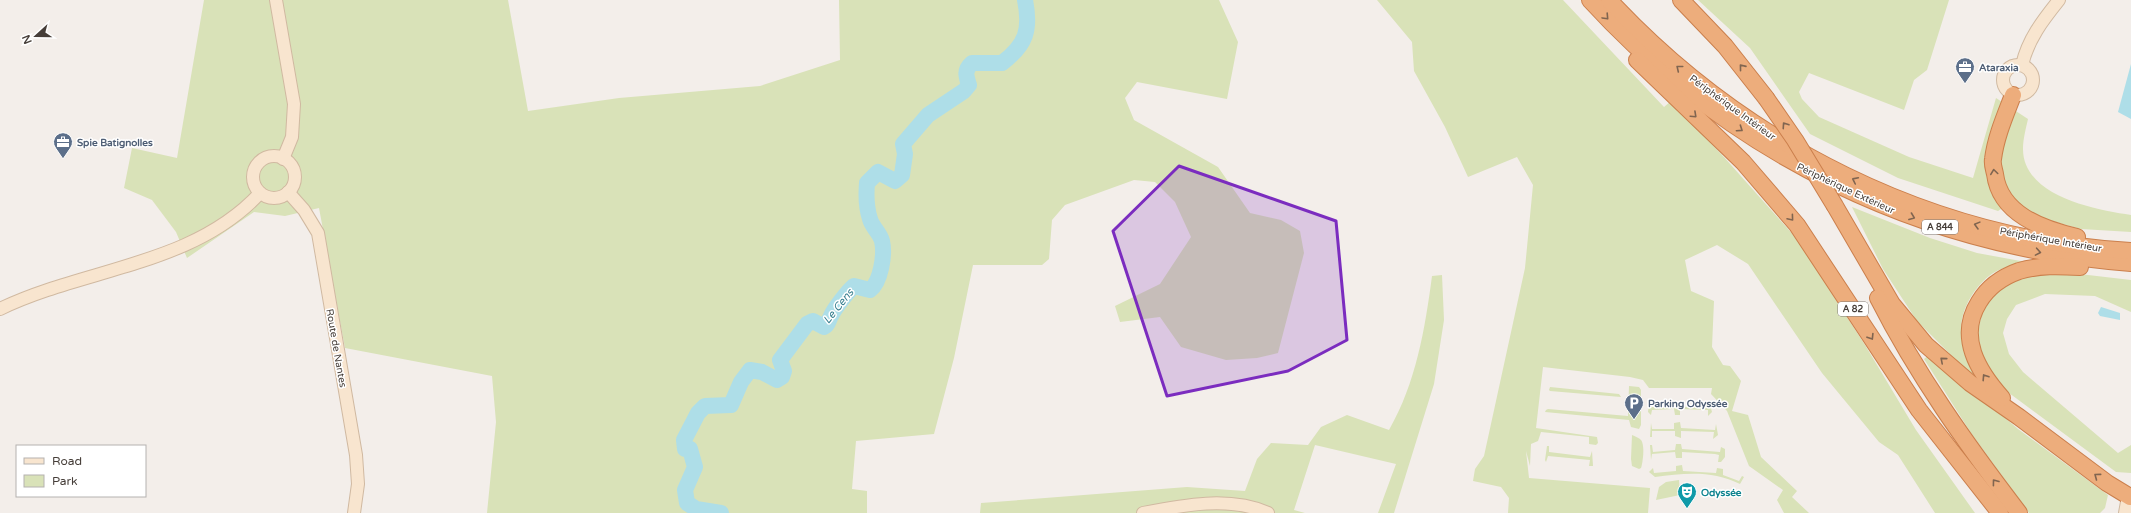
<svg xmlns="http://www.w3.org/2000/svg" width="2131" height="513" viewBox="0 0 2131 513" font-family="'Varela Round',sans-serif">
	<rect width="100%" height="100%" fill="#f3eeea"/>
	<g fill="#d9e2b8">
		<path d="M204 0H508L528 111 619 98 760 86 840 60 839 0H1219L1238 42 1227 99 1137 82 1125 98 1134 120 1218 167 1250 213 1281 220 1300 231 1304 253 1278 353 1257 358 1226 360 1181 347 1160 317 1120 322 1115 306 1160 284 1191 237 1175 202 1155 182 1134 180 1065 205 1052 220 1049 259 1042 265H973L954 358 934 434 856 441 852 489 867 491V513H487L496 422 492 376 345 348 319 208 285 216 254 212 187 258 176 232 152 200 124 188 132 148 177 158Z"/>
		<path d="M1377 0H1563L1664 107 1671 101 1723 156 1797 239 1865 345 1916 430 1975 513H1935L1898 455 1879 442 1822 373 1748 264 1717 245 1685 260 1691 291 1714 301 1712 347 1723 365 1730 366 1741 381 1732 411 1748 415 1761 457 1797 491 1792 497 1809 513H1784L1777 500 1783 490 1749 466 1727 411 1711 394 1712 388H1649L1643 380 1630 377 1543 367 1536 428 1597 437 1598 443 1596 445 1589 444V437L1541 432 1538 441 1531 444 1530 466 1526 451 1529 478 1650 488 1648 513H1508L1509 498 1501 487 1473 481 1475 469 1484 456 1525 268 1533 185 1517 157 1468 177 1445 127 1414 71 1412 42Z"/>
		<path d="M1698 0H1949L1927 70 1914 80 1904 110 1809 73 1799 92 1802 99 1819 117 1909 157 1973 178 1996 98 2028 119C2026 128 2023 139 2023 149 2023 196 2095 210 2131 215V232L2081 229 2033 216 2013 201 1998 211 1898 178 1810 134 1750 48Z"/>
		<path d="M1852 207 1930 238 1977 253 2026 262C2013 265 1999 268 1989 276 1971 290 1957 317 1962 339 1965 351 1971 363 1976 374L1973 377 1917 321 1883 269Z"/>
		<path d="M2038 273H2071L2131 280V312L2095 296 2045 294 2016 305 2007 319 2003 333 2009 354 2023 372 2118 453 2131 445V473L2116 472 2005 390 1986 366 1976 339 1981 316 1995 291 2015 278Z"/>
		<path d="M1442 275 1444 320 1434 384 1394 513H1378L1396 464 1315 445 1294 510 1305 513H980L981 503 1187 487 1245 491 1257 459 1271 443 1308 445 1321 427 1347 415 1389 430C1416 383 1425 329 1432 276Z"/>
		<path d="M1930 354 2018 429 2108 495 2105 508 2100 513H2029L1971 433 1924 359Z"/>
		<path d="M1629 386 1639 387 1641 390V425L1639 429 1631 427 1629 420 1545 412 1546 410 1548 409 1628 416Z"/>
		<path d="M1550 387 1619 394 1621 397 1550 391 1549 390Z"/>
		<path d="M1651 401 1652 407H1674V402H1680V407H1705L1706 401 1710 405 1712 412 1708 416V410L1680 409V415H1675L1674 409 1652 410 1651 415 1648 412 1649 403Z"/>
		<path d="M1680 422 1681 428 1715 430 1716 424 1718 435 1713 439 1714 432 1681 431V438L1675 436V431H1652V437H1650L1651 423 1652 429H1674V423Z"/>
		<path d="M1632 435C1635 436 1639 438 1641 440 1645 445 1643 462 1641 468L1639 469 1632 466 1631 459Z"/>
		<path d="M1676 444H1681L1682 449 1720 452 1721 447 1725 449V457L1721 462H1718L1719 455 1715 454 1682 452V458H1676L1675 452 1652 454 1651 460 1650 445H1652L1653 452 1675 450Z"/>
		<path d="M1547 446H1549V452L1590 457 1592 451 1593 466H1589L1590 460 1548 456 1546 462 1545 460Z"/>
		<path d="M1682 465 1683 471 1716 473 1717 468 1723 469V475L1739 481 1742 476 1744 477 1740 484C1713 470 1684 473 1655 477L1649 472 1653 468 1654 473 1676 471V466Z"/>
		<path d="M1679 480 1680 495 1656 500 1659 487 1666 482Z"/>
	</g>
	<g fill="#aedee8">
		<path d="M2131 64V119L2118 112Z"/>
		<path d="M2101 307 2120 313V320L2100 316 2098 313Z"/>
	</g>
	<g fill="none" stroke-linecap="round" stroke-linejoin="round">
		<path stroke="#aedee8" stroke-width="16" d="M721 513 696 509 687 503 685 490 695 467 690 449H685L684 440 698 413 705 406 731 405 741 382 750 370 762 372 777 380 782 377 784 371 780 360 807 324 813 321 824 327C829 324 828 321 831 316 834 309 848 291 854 286L870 290C881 282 885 254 882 241 880 233 872 227 870 219 866 207 866 195 867 183L878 172 895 181 902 175 905 154 903 144 928 115 964 91 969 85C966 76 964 70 972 63H1002C1026 45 1031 30 1025 0"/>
		<defs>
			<g id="secondary">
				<path d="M276 0 294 104 292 137 283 159"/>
				<circle cx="2018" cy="80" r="15"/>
				<path d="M2022 65C2028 39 2043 20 2059 0"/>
				<circle cx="274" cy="177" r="21"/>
				<path d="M288 192 304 210 318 233 356 455 358 484 354 513"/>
				<path d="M0 309C84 268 193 266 260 193"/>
				<path d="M1143 513C1183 505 1230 496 1268 513"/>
				<path d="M2125 513 2127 502 2131 495"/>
			</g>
			<g id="highway">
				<path d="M1590 0C1732 155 1921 247 2131 263"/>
				<path d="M1609 0C1744 145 1932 240 2131 251"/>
				<path d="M1681 0 1725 46 1766 98"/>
				<path d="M1637 60 1743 162 1797 225 1919 410 2000 513"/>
				<path d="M2013 95C2005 116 1996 136 1993 159 1992 164 1994 169 1995 174 2000 214 2042 229 2077 237"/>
				<path d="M1835 206 1892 304 1926 345 1970 383 2019 417 2107 483 2130 497"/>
				<path d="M1878 298C1917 375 1967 445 2019 513"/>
				<path d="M2002 398C1978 371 1957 337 1979 302 1988 287 2002 277 2019 271 2039 265 2060 266 2080 267"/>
			</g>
		</defs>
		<use href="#secondary" stroke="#d0b9a1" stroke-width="14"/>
		<use href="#highway" stroke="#cb7f4c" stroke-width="18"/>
		<use href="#secondary" stroke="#f8e5cf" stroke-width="12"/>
		<use href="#highway" stroke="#edad7c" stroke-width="16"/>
		<defs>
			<path id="highway-bridge" d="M1766 98 1795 140 1835 206"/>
		</defs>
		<use href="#highway-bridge" stroke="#cb7f4c" stroke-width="18" stroke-linecap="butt"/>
		<use href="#highway-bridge" stroke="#edad7c" stroke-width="16"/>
	</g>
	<defs><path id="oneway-chevron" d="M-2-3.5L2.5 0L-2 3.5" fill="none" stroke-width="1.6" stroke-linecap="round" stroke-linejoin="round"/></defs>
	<g stroke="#806550">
		<use href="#oneway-chevron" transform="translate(1606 17) rotate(47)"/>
		<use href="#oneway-chevron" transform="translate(1742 67) rotate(-129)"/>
		<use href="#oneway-chevron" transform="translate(1679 68) rotate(-141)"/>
		<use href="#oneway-chevron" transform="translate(1694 115) rotate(43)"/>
		<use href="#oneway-chevron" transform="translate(1785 125) rotate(-124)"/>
		<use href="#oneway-chevron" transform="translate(1740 129) rotate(34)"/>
		<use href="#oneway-chevron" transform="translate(1994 172) rotate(-98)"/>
		<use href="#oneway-chevron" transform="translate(1855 180) rotate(-154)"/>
		<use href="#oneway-chevron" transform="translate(1912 217) rotate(21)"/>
		<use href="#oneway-chevron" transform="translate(1791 218) rotate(50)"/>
		<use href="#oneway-chevron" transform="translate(1977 225) rotate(-165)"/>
		<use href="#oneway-chevron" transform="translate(2038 252) rotate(10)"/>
		<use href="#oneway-chevron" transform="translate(1871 337) rotate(58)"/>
		<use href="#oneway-chevron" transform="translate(1943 360) rotate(-139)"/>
		<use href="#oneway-chevron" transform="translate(1985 377) rotate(-123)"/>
		<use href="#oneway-chevron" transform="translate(2097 476) rotate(-143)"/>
		<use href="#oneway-chevron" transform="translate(1995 482) rotate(-127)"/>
	</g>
	<path fill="#7b2cbf" fill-opacity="0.2" stroke="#7b2cbf" stroke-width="3" stroke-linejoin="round" d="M1179 166 1336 221 1347 340 1288 371 1167 396 1113 231Z"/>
	<defs>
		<symbol id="office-pin" viewBox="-11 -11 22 30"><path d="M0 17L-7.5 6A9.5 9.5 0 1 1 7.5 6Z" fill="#5c6f8a" stroke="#fff"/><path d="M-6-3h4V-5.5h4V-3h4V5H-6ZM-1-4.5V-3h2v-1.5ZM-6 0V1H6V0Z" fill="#fff"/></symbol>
		<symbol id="parking-pin" viewBox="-11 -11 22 30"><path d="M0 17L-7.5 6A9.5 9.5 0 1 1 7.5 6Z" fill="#5c6f8a" stroke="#fff"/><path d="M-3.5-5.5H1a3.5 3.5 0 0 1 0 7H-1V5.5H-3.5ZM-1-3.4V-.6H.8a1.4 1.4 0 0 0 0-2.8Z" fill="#fff"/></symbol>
		<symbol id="theatre-pin" viewBox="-11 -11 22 30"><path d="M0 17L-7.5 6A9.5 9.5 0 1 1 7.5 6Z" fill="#0f9aa8" stroke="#fff"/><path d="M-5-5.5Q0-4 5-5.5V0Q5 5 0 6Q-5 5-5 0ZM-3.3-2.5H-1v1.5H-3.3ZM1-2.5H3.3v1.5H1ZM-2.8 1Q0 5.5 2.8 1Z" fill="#fff"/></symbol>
	</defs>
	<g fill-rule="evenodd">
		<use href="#office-pin" x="1954" y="56" width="22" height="30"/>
		<use href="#office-pin" x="52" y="131" width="22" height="30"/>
		<use href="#parking-pin" x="1623" y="392" width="22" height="30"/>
		<use href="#theatre-pin" x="1676" y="481" width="22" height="30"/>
	</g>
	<g text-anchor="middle" stroke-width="3" stroke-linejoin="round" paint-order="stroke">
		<g fill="#fff" stroke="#7e7874" stroke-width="1">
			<rect x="1922" y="220" width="36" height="14" rx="3"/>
			<rect x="1838" y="302" width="30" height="14" rx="3"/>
		</g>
		<g font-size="9" font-weight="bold" fill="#463e39">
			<text x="1940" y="230">A 844</text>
			<text x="1853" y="312">A 82</text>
		</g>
		<g font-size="10" font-weight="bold" fill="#4e5e75" stroke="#fff" text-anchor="start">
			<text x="1979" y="71">Ataraxia</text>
			<text x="77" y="146">Spie Batignolles</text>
			<text x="1648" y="407">Parking Odyssée</text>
		</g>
		<g font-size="10" fill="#463e39" stroke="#fff">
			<text transform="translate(1733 107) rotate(36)" y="4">Périphérique Intérieur</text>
			<text transform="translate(1846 188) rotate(25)" y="4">Périphérique Extérieur</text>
			<text transform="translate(2051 239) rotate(10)" y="4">Périphérique Intérieur</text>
			<text transform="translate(337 348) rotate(80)" y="4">Route de Nantes</text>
		</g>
		<g font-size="10" font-weight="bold" fill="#0d838f" stroke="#fff" text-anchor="start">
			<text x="1701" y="496">Odyssée</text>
		</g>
		<g font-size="11" font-style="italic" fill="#387f8f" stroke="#fff">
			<text transform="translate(838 306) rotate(-51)" y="4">Le Cens</text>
		</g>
	</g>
	<rect x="16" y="445" width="130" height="52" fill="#ffffff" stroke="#b5b2b0"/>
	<rect x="24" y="458" width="20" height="6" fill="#f8e5cf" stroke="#b5b2b0"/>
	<text x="52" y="465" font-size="12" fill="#463e39">Road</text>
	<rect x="24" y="475" width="20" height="12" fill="#d9e2b8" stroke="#b5b2b0"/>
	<text x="52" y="485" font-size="12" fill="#463e39">Park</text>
	<g transform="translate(36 36) rotate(249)" stroke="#ffffff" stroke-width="3" paint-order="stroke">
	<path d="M0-3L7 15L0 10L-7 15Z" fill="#463e39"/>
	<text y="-6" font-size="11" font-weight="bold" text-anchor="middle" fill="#463e39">N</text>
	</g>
</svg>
